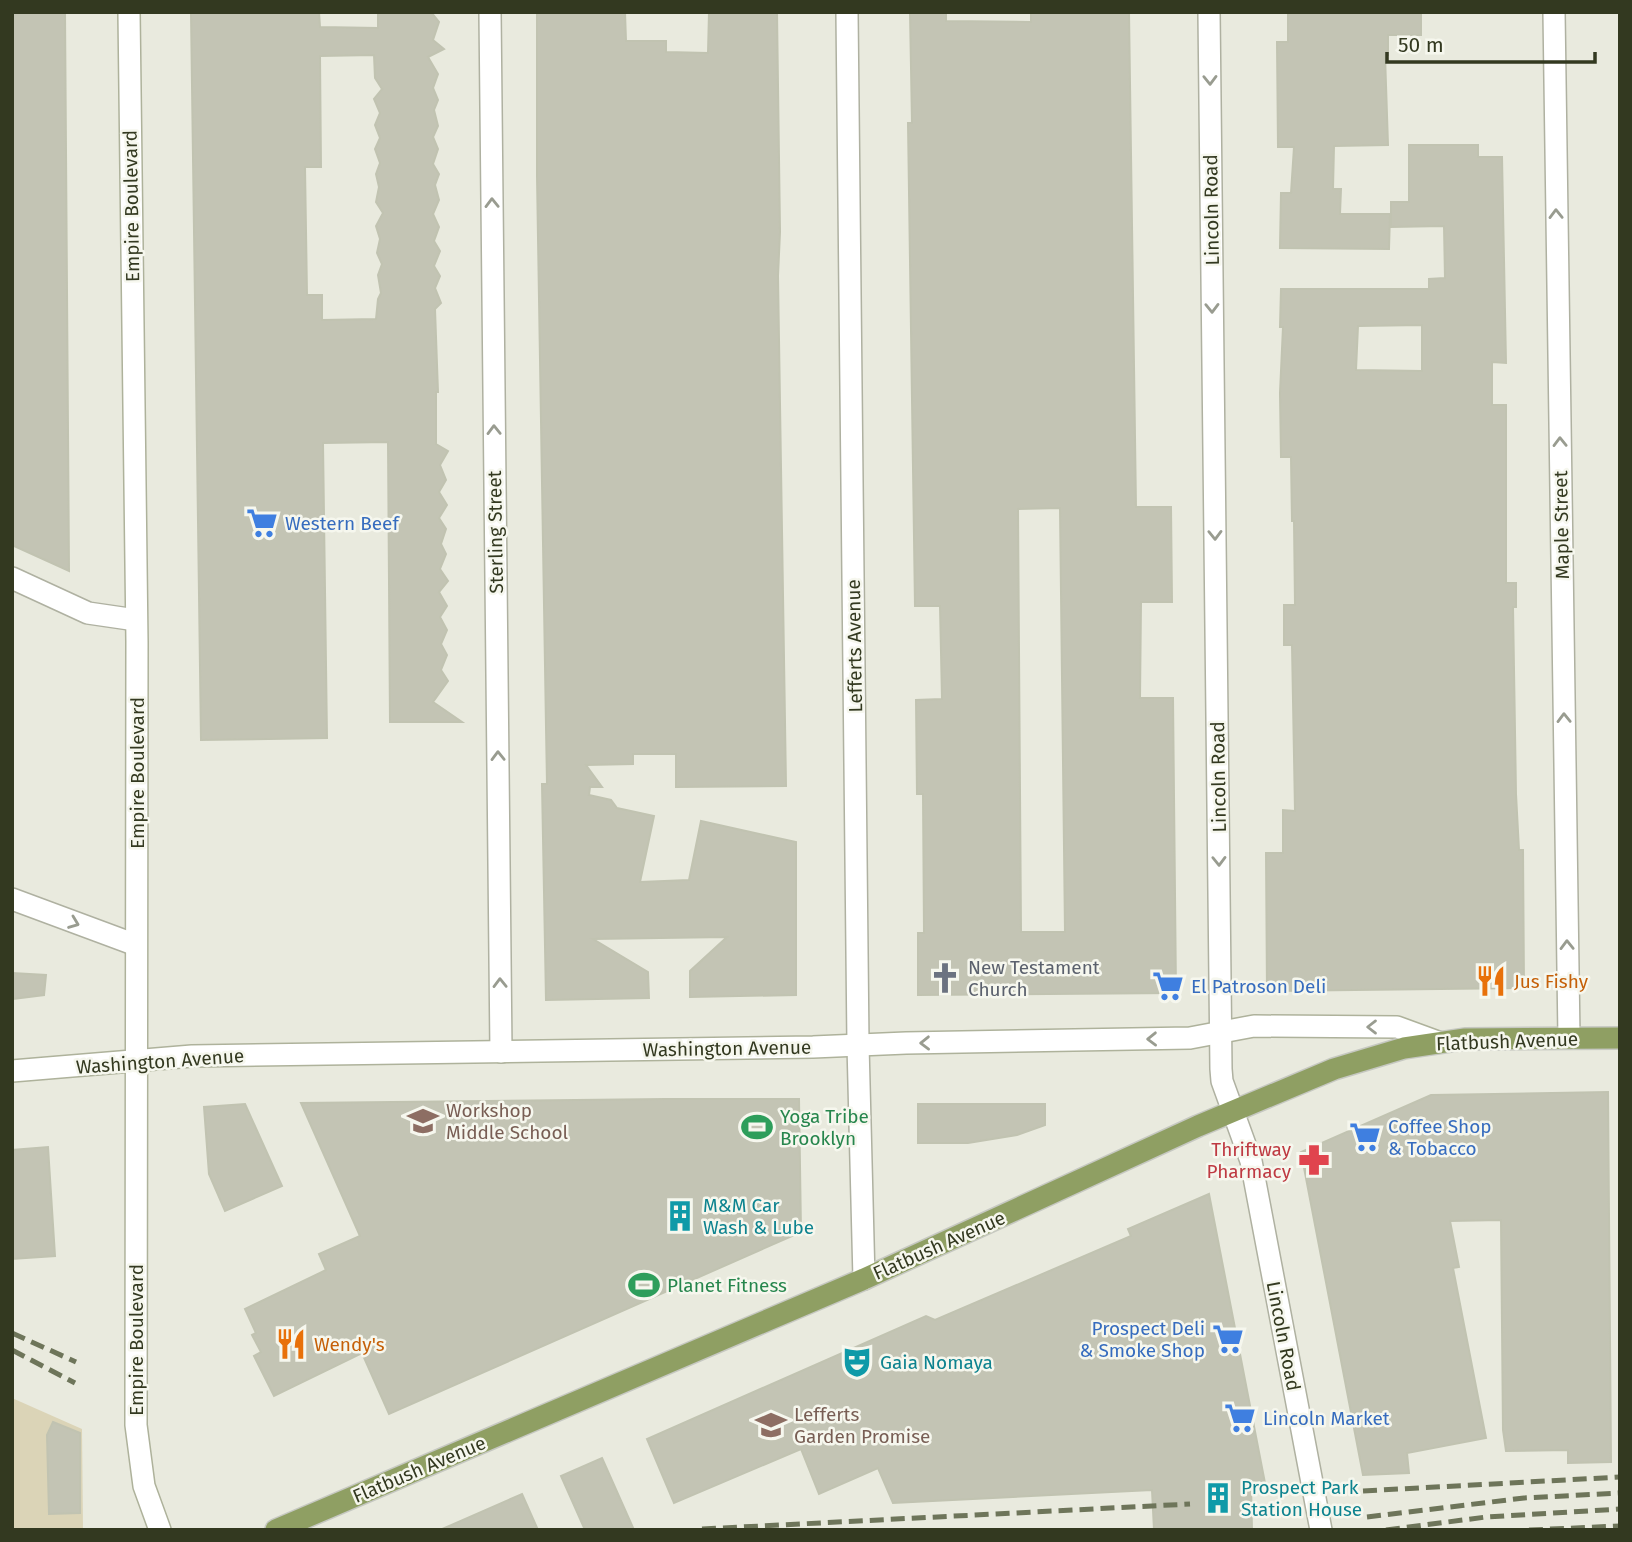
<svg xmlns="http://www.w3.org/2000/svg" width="1632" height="1542" viewBox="0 0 1632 1542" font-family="'Fira Sans',sans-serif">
	<rect width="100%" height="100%" fill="#e9eade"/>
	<path fill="#dbd4b7" d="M12 1398 82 1429 83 1530H12Z"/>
	<g fill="#c3c4b4" stroke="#c1c3b1" stroke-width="2" fill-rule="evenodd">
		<path d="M12 12H65L69 571 12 545Z"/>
		<path d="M191 12H319L320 27 378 28V12H431L439 22 433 40 444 49 428 57 438 74 433 88 438 100 434 110 438 126 433 137 438 149 433 164 439 174 435 185 439 200 433 214 439 227 434 241 440 251 434 266 440 276 435 288 441 303 435 309 438 392H436V444L448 451 440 465 446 480 439 492 447 505 439 518 446 529 441 544 446 554 440 569 448 581 439 592 447 606 440 617 447 630 441 644 447 655 441 670 448 681 433 702 462 722H390L388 442 323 443 327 738 201 740ZM374 55 375 78 382 89 374 99 380 113 375 125 380 138 375 149 380 163 376 174 379 187 376 202 383 213 376 226 380 239 377 253 382 264 378 275 381 293 378 299 376 319 322 320V295H307L305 167H321L320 56Z"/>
		<path d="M537 12H625L626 41H666V52L708 53 709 12H777L780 232 778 276 786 786 676 787V754H633V764L586 765 602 787H590L589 795 611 800 617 808 654 816 640 882 689 880 701 821 796 842V995L690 997V971L727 937 593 939 648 972 649 998 546 1000 542 784H547L546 727 537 176Z"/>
		<path d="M910 12H946V21L1031 22V12H1129L1136 507H1171L1172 602H1141L1140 698H1173L1176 993 918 995V933H924L923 794H917L916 700 942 699 940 606H915L908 123H912ZM1060 508 1065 932H1021L1018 509Z"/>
		<path d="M1288 12H1421V35H1388V55H1385L1388 145 1334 146 1333 189H1341L1340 214H1390L1389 249 1280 248 1281 193H1291L1294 147H1278L1277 42H1288Z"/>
		<path d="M1409 145H1478V157H1502L1506 363 1492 362V405H1506V583H1516V607H1513L1516 794 1519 850H1523L1524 988 1267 991 1266 853H1283V810L1295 811 1292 645H1284V605H1295L1294 521H1292L1291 457H1281L1280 393 1283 327H1280L1281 289H1429V279L1445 278 1444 226 1391 227V202H1409ZM1422 325V371L1356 370 1358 326Z"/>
		<path d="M12 973 46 975 44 995 12 999Z"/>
		<path d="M1608 1092 1611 1462 1568 1463V1450L1506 1451 1503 1430 1501 1220 1450 1221 1459 1267 1453 1268 1486 1438 1407 1453 1409 1473 1363 1475 1301 1152 1431 1095Z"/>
		<path d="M665 1099H799L801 1232 389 1414 362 1353 274 1396 254 1356 261 1352 252 1335 256 1333 245 1309 326 1270 319 1254 360 1236 301 1103Z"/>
		<path d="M245 1104 282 1186 225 1211 209 1174 204 1107Z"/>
		<path d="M918 1104H1045V1125L1017 1135 968 1143H918Z"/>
		<path d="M48 1147 55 1256 12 1259V1150Z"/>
		<path d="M1209 1194 1265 1483 1251 1484 1252 1530H1154L1152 1490 893 1503 878 1468 819 1494 801 1449 674 1503 647 1439 926 1316 935 1320 1131 1236 1128 1229Z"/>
		<path d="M53 1422 80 1433V1513L49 1514 47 1435Z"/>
		<path d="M602 1458 634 1530H585L561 1476Z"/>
		<path d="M522 1494 538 1530H440Z"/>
	</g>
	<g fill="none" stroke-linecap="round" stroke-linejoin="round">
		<defs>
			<g id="minor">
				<path d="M490 12 501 1052"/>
				<path d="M847 12 858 1045 864 1279"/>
				<path d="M1209 12 1221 1069 1222 1081 1251 1161 1321 1530"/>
				<path d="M1554 12 1569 1038"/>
				<path d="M12 578 88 613 136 620"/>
				<path d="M12 899 136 945"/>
			</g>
			<g id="secondary">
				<path d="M129 12 137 642 136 1425 144 1486 160 1530"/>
				<path d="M12 1071 192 1056 813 1047 906 1043 1190 1038 1254 1026 1397 1027 1438 1042"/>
			</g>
			<path id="primary" d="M276 1530 864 1279 1198 1126 1334 1069 1404 1048 1465 1039 1620 1038"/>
		</defs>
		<use href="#minor" stroke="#afb1a1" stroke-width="24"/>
		<use href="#secondary" stroke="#aeb29b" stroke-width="24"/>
		<use href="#primary" stroke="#c6c8c1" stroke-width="24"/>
		<use href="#minor" stroke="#fff" stroke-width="21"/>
		<use href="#secondary" stroke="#fff" stroke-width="21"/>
		<use href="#primary" stroke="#8f9f63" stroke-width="21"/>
		<g stroke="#6e755a" stroke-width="5" stroke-dasharray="14 7" stroke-linecap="butt">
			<path d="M12 1333 76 1362"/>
			<path d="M12 1350 75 1383"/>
			<path d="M1363 1491 1620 1477"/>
			<path d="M1367 1517 1524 1498 1620 1493"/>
			<path d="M702 1529 1190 1504"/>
			<path d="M1386 1530 1486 1517 1620 1509"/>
			<path d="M1529 1530 1620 1526"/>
		</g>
	</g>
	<defs><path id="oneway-chevron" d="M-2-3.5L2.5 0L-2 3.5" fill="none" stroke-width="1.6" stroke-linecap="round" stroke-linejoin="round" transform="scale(1.75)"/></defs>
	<g stroke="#999c90">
		<use href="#oneway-chevron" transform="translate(1210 80) rotate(89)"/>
		<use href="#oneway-chevron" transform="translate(492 203) rotate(-91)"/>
		<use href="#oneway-chevron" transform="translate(1556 214) rotate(-91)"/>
		<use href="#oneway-chevron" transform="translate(1212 308) rotate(89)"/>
		<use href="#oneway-chevron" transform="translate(494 430) rotate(-91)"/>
		<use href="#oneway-chevron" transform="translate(1560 442) rotate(-91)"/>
		<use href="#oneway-chevron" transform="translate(1215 535) rotate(89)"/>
		<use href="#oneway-chevron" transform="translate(1564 718) rotate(-91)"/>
		<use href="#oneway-chevron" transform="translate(498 756) rotate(-91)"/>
		<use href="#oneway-chevron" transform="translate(1219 861) rotate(89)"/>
		<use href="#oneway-chevron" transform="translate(74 923) rotate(21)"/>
		<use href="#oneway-chevron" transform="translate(1567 945) rotate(-91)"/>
		<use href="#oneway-chevron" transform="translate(500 983) rotate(-91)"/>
		<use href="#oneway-chevron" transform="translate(1372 1027) rotate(-180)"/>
		<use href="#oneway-chevron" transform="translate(1152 1039) rotate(179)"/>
		<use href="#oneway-chevron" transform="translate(925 1043) rotate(179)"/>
	</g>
	<defs>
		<symbol id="supermarket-bare" viewBox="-9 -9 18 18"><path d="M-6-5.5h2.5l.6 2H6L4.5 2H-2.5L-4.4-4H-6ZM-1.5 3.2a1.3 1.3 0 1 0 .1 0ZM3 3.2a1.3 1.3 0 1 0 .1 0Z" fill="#3f7fe0" stroke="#f6f7ee" stroke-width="2.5" paint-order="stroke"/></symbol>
		<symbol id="church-bare" viewBox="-9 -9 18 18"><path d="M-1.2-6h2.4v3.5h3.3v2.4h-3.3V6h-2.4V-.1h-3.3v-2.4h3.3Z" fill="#6b7280" stroke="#f6f7ee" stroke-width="2.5" paint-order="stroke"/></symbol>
		<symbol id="restaurant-bare" viewBox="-9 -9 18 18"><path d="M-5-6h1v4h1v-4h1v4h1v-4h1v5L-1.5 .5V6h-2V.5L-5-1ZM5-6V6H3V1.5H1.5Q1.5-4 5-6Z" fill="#e8710a" stroke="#f6f7ee" stroke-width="2.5" paint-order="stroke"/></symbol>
		<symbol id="school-bare" viewBox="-9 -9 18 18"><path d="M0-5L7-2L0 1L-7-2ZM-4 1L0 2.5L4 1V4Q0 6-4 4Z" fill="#8d6e63" stroke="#f6f7ee" stroke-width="2.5" paint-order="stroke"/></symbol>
		<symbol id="stadium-bare" viewBox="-9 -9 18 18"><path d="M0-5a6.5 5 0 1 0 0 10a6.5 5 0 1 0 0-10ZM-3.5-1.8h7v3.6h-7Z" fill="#2e9e5b" stroke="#f6f7ee" stroke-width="2.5" paint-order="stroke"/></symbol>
		<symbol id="pharmacy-bare" viewBox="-9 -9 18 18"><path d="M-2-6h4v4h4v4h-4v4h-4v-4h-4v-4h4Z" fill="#e0444e" stroke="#f6f7ee" stroke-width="2.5" paint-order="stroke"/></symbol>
		<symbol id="building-bare" viewBox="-9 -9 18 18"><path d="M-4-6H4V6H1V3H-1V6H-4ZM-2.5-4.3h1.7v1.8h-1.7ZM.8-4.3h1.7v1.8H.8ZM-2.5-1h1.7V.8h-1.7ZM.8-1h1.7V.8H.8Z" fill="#0f9aa8" stroke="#f6f7ee" stroke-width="2.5" paint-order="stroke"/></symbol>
		<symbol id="theatre-bare" viewBox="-9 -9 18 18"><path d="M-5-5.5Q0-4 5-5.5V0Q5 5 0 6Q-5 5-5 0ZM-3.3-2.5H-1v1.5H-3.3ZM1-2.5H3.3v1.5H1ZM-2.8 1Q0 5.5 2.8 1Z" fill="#0f9aa8" stroke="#f6f7ee" stroke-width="2.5" paint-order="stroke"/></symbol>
	</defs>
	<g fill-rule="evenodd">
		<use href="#supermarket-bare" x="240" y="501" width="44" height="44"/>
		<use href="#church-bare" x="923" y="956" width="44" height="44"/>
		<use href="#restaurant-bare" x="1469" y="959" width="44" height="44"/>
		<use href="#supermarket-bare" x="1146" y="964" width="44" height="44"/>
		<use href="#school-bare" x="401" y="1099" width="44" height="44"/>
		<use href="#stadium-bare" x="735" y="1105" width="44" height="44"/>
		<use href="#supermarket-bare" x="1343" y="1115" width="44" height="44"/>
		<use href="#pharmacy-bare" x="1292" y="1138" width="44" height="44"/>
		<use href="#building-bare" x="658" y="1194" width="44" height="44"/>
		<use href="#stadium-bare" x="622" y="1263" width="44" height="44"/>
		<use href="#supermarket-bare" x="1206" y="1317" width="44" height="44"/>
		<use href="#restaurant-bare" x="269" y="1322" width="44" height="44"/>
		<use href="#theatre-bare" x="835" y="1340" width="44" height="44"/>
		<use href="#supermarket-bare" x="1218" y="1396" width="44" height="44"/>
		<use href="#school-bare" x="749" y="1403" width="44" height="44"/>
		<use href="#building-bare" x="1196" y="1476" width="44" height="44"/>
	</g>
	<g text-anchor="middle" stroke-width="5" stroke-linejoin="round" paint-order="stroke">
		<g font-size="19" fill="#333920" stroke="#f6f7ee">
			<text transform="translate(131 206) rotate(-91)" y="7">Empire Boulevard</text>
			<text transform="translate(1211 210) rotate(-91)" y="7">Lincoln Road</text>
			<text transform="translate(1561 525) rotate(-91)" y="7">Maple Street</text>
			<text transform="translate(495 532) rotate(-91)" y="7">Sterling Street</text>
			<text transform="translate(854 646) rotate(-91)" y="7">Lefferts Avenue</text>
			<text transform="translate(137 773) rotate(-90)" y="7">Empire Boulevard</text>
			<text transform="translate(1218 777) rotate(-91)" y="7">Lincoln Road</text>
			<text transform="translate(1507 1041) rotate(-2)" y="7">Flatbush Avenue</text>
			<text transform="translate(727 1048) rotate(-1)" y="7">Washington Avenue</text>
			<text transform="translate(160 1061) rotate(-4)" y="7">Washington Avenue</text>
			<text transform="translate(939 1245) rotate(-24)" y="7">Flatbush Avenue</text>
			<text transform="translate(1284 1336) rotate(79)" y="7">Lincoln Road</text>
			<text transform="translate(136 1340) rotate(-90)" y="7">Empire Boulevard</text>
			<text transform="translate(419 1469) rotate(-23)" y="7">Flatbush Avenue</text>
		</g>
		<g font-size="19" fill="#366cbe" stroke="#f6f7ee" text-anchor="start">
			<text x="285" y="530">Western Beef</text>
			<text x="1191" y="993">El Patroson Deli</text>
			<text x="1388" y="1133">Coffee Shop<tspan x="1388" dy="22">&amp; Tobacco</tspan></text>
			<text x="1205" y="1335" text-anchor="end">Prospect Deli<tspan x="1205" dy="22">&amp; Smoke Shop</tspan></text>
			<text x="1263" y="1425">Lincoln Market</text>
		</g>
		<g font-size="19" fill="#5b616d" stroke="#f6f7ee" text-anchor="start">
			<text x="968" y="974">New Testament<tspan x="968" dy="22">Church</tspan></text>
		</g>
		<g font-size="19" fill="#c56008" stroke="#f6f7ee" text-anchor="start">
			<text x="1514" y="988">Jus Fishy</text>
			<text x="314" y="1351">Wendy's</text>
		</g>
		<g font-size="19" fill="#785e54" stroke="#f6f7ee" text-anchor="start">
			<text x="446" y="1117">Workshop<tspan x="446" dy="22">Middle School</tspan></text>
			<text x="794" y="1421">Lefferts<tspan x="794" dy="22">Garden Promise</tspan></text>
		</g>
		<g font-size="19" fill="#27864d" stroke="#f6f7ee" text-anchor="start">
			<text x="780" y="1123">Yoga Tribe<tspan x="780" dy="22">Brooklyn</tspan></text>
			<text x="667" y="1292">Planet Fitness</text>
		</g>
		<g font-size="19" fill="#be3a42" stroke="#f6f7ee" text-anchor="end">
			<text x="1291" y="1156">Thriftway<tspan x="1291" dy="22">Pharmacy</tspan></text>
		</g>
		<g font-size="19" fill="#0d838f" stroke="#f6f7ee" text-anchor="start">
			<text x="703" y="1212">M&amp;M Car<tspan x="703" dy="22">Wash &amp; Lube</tspan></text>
			<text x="880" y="1369">Gaia Nomaya</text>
			<text x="1241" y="1494">Prospect Park<tspan x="1241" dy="22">Station House</tspan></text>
		</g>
	</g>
	<rect width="1632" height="1542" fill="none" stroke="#333920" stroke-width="28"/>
	<path d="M1387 52v10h208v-10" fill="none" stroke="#333920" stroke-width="3.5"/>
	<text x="1398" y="52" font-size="21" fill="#333920" stroke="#f6f7ee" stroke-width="5" paint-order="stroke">50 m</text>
</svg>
